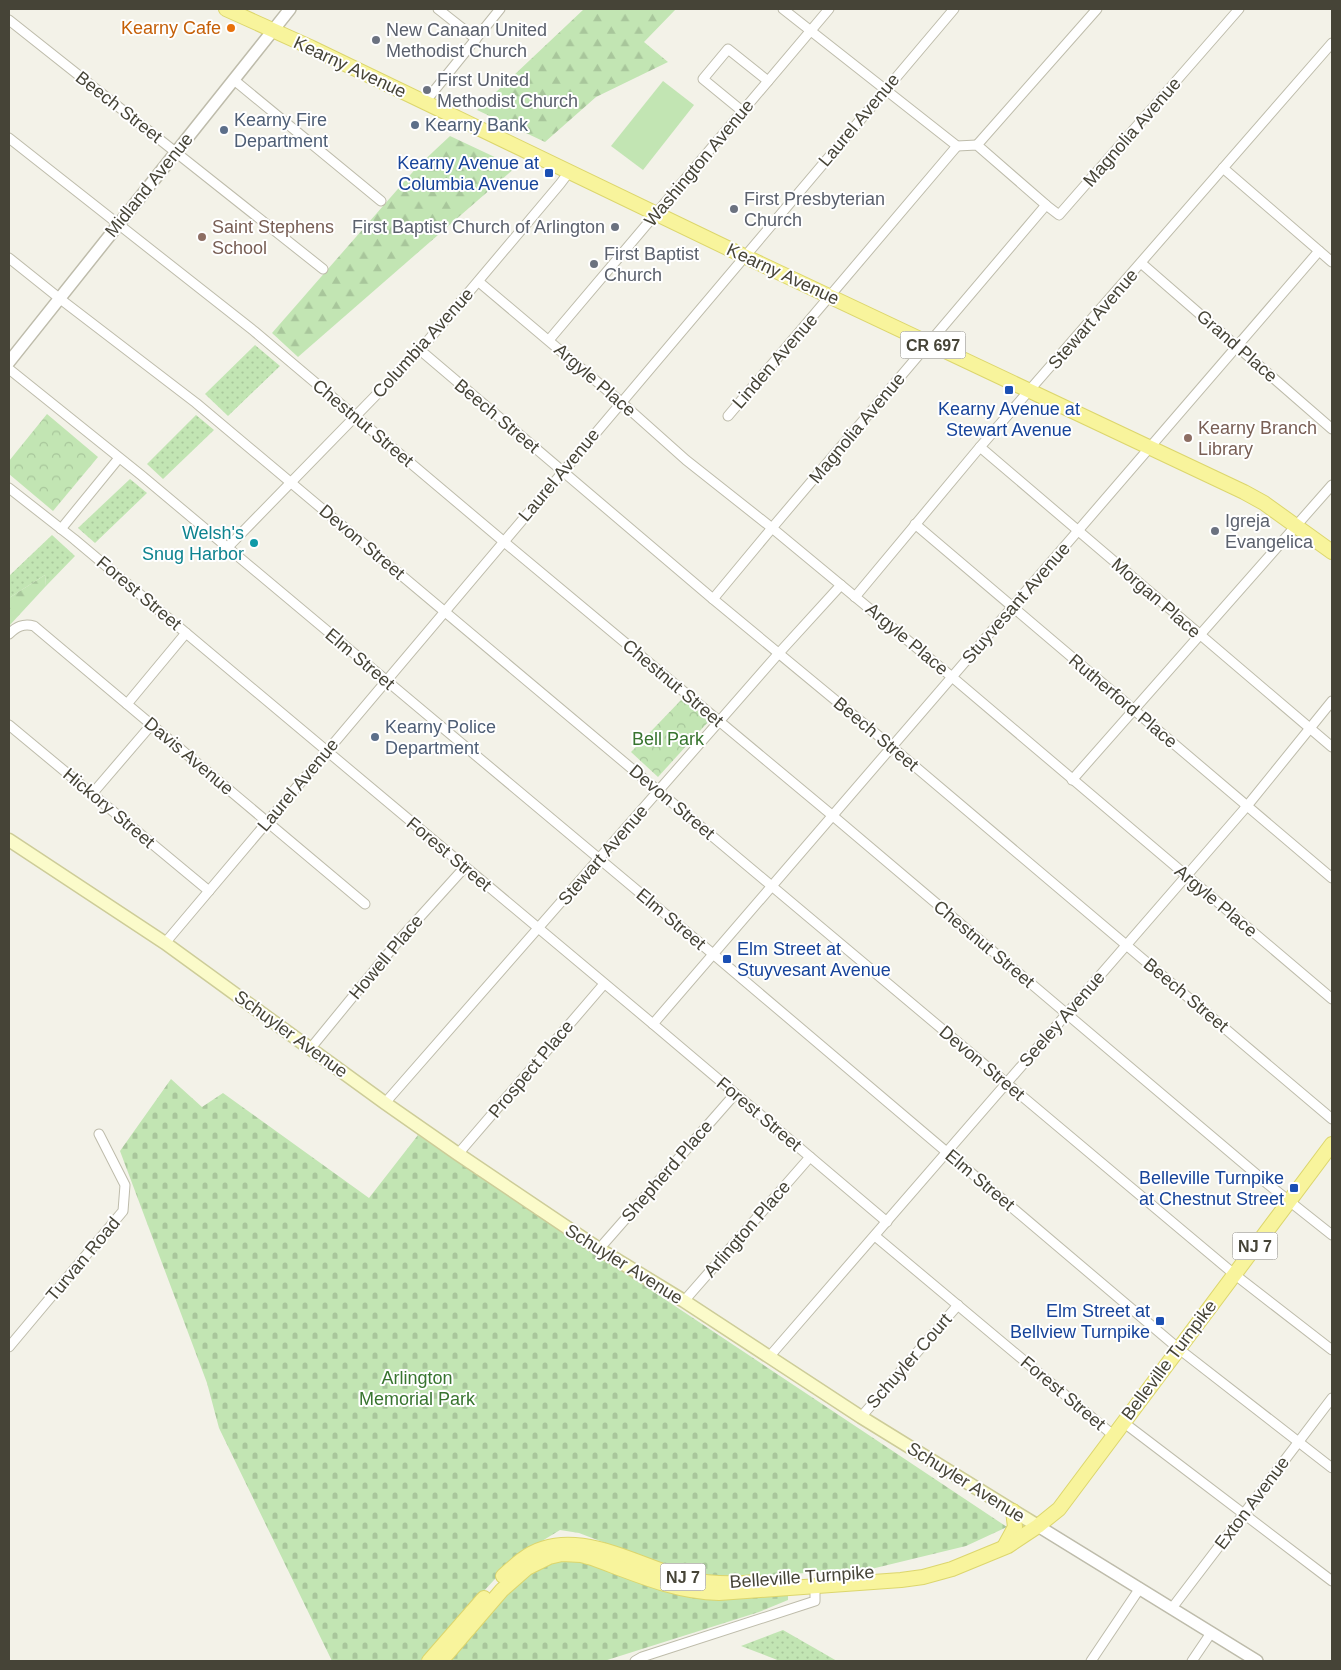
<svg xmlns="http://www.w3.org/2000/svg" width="1341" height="1670" viewBox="0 0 1341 1670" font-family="Helvetica,sans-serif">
	<defs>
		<pattern id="grass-dots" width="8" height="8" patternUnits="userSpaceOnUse" patternTransform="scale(1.25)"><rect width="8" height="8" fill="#c2e5b3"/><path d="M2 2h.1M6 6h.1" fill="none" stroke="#a8c69b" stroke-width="1.8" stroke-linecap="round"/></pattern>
		<pattern id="forest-firs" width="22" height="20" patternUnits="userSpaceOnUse" patternTransform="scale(1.25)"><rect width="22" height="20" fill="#c2e5b3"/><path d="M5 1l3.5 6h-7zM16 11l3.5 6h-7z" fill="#a8c69b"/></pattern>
		<pattern id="cemetery-stones" width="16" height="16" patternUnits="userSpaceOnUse" patternTransform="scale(1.25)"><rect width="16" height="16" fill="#c2e5b3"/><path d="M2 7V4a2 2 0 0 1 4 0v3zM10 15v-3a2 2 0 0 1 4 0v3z" fill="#a8c69b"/></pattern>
		<pattern id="park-crowns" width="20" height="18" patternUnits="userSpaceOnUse" patternTransform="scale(1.25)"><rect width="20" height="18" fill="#c2e5b3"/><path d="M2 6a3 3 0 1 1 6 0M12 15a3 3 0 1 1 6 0" fill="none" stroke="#a8c69b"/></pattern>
	</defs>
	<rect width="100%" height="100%" fill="#f3f2e8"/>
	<g fill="url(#grass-dots)">
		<path d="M255 345 280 366 228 416 205 394Z"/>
		<path d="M196 415 214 430 163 479 147 464Z"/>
		<path d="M130 479 147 493 95 543 78 528Z"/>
		<path d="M52 535 75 556 46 586 45 575 9 598V576Z"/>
		<path d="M783 1630 837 1661H780L741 1646Z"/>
	</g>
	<g fill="url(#forest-firs)">
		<path d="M584 9H676L644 42 668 62 596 97 545 142 477 110Z"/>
		<path d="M450 136 516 167 298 357 272 333 418 166Z"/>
		<path d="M45 575 46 586 9 626V598Z"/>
	</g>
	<g fill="url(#cemetery-stones)">
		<path d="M171 1079 202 1107 223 1093 369 1198 418 1135 1007 1527 966 1546 867 1570 709 1578 689 1575 579 1533 560 1530 524 1552 494 1580 420 1661H332L219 1428 207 1383 120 1151Z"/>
		<path d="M579 1558 788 1593V1600L759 1612 604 1661H446L506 1594 527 1574 559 1559Z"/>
	</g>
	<g fill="url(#park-crowns)">
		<path d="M47 414 98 457 53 511 9 474V461Z"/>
		<path d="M683 698 709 721 658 777 631 752Z"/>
	</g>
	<path fill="#c2e5b3" d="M663 81 694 105 643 170 611 146Z"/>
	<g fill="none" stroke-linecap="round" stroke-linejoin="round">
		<defs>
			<g id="minor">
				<path d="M438 9 476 39"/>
				<path d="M783 9 957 146 977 145 1046 205"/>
				<path d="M9 20 323 269"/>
				<path d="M234 80 381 201"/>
				<path d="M425 102 500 9"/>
				<path d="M742 111 703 79 728 49 768 81"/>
				<path d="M9 138 254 331 503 541 833 816 1269 1185 1332 1235"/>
				<path d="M977 145 1097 9"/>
				<path d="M1223 168 1332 262"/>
				<path d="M9 258 59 298 196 403 1234 1274 1332 1350"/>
				<path d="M1141 263 1332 429"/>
				<path d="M479 282 621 402 686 460 772 528 952 677 1332 999"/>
				<path d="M549 340 829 9"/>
				<path d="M420 350 713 599 892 747 1332 1119"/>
				<path d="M9 369 141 475 713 954 1179 1349 1332 1468"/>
				<path d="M728 416 957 146"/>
				<path d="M980 447 1332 747"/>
				<path d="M9 488 74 539 186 633 653 1024 887 1222"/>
				<path d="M915 524 1332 878"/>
				<path d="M61 529 119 458"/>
				<path d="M227 548 420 350 560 184 569 172"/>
				<path d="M855 597 980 447 1332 43"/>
				<path d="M713 599 772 528 1046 205 1059 215 1239 9"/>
				<path d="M9 634C16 627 23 623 34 626L365 904"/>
				<path d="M127 704 186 633"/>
				<path d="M9 725 209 891"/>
				<path d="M1072 780 1332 485"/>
				<path d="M92 794 152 724"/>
				<path d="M165 943 954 9"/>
				<path d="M653 1024 1319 251"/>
				<path d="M310 1049 400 939 465 867"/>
				<path d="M385 1103 779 653 841 585"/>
				<path d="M458 1154 604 984"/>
				<path d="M875 1236 1113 1435"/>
				<path d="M599 1249 735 1094"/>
				<path d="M684 1301 810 1157"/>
				<path d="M9 1347 123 1211 125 1185 99 1134"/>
				<path d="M769 1357 1247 806 1332 701"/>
				<path d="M861 1417 958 1305"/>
				<path d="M1123 1422 1332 1581"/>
				<path d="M1172 1608 1332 1398"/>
				<path d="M635 1661 642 1657 815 1601V1586"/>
				<path d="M1091 1661 1140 1588"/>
				<path d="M1192 1661 1211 1633"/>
			</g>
			<g id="tertiary">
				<path d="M9 362 290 9"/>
				<path d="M1038 1526 1257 1661"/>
			</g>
			<path id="secondary" d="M9 840 165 943 385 1103 458 1154 599 1249 684 1301 861 1417 1038 1526"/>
			<g id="primary">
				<path d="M226 9 310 47 744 256 1244 492 1264 503 1332 552"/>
				<path d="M1004 1547 1015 1527 1013 1511"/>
				<path d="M503 1576C510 1570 516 1564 523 1559 572 1522 638 1567 688 1579 710 1584 734 1584 757 1582"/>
				<path d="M429 1661 484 1598"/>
				<path d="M441 1661 502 1590 527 1568 549 1557 562 1554 581 1555 592 1558C633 1573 674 1592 719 1593L901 1580 923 1577 952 1569 1008 1546 1038 1526 1059 1509 1332 1144"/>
			</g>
		</defs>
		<use href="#minor" stroke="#bebcab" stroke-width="11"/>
		<use href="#tertiary" stroke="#bebcab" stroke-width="14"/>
		<use href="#secondary" stroke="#cdcc98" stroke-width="15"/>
		<use href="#primary" stroke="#dcd66d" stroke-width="16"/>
		<use href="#minor" stroke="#fff" stroke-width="9"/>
		<use href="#tertiary" stroke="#fff" stroke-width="11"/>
		<use href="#secondary" stroke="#fbfbca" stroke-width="12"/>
		<use href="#primary" stroke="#f8f49c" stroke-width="14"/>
	</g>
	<circle fill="#e8710a" stroke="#fff" stroke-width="2" cx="231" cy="28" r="5"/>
	<g fill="#6b7280" stroke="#fff" stroke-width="2">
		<circle cx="376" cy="40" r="5"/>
		<circle cx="427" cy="90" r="5"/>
		<circle cx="734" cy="209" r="5"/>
		<circle cx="615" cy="227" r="5"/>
		<circle cx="594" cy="264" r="5"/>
		<circle cx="1215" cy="531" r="5"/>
	</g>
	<g fill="#5c6f8a" stroke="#fff" stroke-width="2">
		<circle cx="415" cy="125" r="5"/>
		<circle cx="224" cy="130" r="5"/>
		<circle cx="375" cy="737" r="5"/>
	</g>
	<g fill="#1a4fb4" stroke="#fff" stroke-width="2">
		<rect x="544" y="168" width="10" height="10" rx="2.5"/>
		<rect x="1004" y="385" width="10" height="10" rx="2.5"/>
		<rect x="722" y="954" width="10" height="10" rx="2.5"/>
		<rect x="1289" y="1183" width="10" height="10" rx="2.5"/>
		<rect x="1155" y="1316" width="10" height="10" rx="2.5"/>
	</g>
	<g fill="#8d6e63" stroke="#fff" stroke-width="2">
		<circle cx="202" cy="237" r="5"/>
		<circle cx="1188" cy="438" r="5"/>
	</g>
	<circle fill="#0f9aa8" stroke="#fff" stroke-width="2" cx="254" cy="543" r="5"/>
	<g text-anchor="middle" stroke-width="4" stroke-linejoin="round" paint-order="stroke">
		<g fill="#fff" stroke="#7e7c73" stroke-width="1">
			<rect x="900.5" y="331.5" width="65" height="27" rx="4"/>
			<rect x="1232.5" y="1232.5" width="45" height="27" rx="4"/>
			<rect x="660.5" y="1563.5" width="45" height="27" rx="4"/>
		</g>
		<g font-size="16" font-weight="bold" fill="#464437">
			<text x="933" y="351">CR 697</text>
			<text x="1255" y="1252">NJ 7</text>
			<text x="683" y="1583">NJ 7</text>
		</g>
		<g font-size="18" fill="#c56008" stroke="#fff" text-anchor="end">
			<text x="221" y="34">Kearny Cafe</text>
		</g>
		<g font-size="18" fill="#5b616d" stroke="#fff" text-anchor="start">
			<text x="386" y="36">New Canaan United<tspan x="386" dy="21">Methodist Church</tspan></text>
			<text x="437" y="86">First United<tspan x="437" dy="21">Methodist Church</tspan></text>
			<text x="744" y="205">First Presbyterian<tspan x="744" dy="21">Church</tspan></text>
			<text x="605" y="233" text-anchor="end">First Baptist Church of Arlington</text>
			<text x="604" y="260">First Baptist<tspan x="604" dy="21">Church</tspan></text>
			<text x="1225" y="527">Igreja<tspan x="1225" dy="21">Evangelica</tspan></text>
		</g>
		<g font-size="18" fill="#464437" stroke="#fff">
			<text transform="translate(350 67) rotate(25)" y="6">Kearny Avenue</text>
			<text transform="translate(119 107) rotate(38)" y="6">Beech Street</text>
			<text transform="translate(859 120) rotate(-50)" y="6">Laurel Avenue</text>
			<text transform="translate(1132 132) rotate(-49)" y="6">Magnolia Avenue</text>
			<text transform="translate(699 163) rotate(-50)" y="6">Washington Avenue</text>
			<text transform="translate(149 185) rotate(-51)" y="6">Midland Avenue</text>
			<text transform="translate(783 274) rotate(25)" y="6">Kearny Avenue</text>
			<text transform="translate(1093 319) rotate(-49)" y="6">Stewart Avenue</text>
			<text transform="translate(423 343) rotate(-48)" y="6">Columbia Avenue</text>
			<text transform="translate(1237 346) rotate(41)" y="6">Grand Place</text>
			<text transform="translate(775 361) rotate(-49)" y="6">Linden Avenue</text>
			<text transform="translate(595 380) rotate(41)" y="6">Argyle Place</text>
			<text transform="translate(497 416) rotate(40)" y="6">Beech Street</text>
			<text transform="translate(363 423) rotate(40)" y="6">Chestnut Street</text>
			<text transform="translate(857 428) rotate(-50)" y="6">Magnolia Avenue</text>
			<text transform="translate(559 475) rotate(-50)" y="6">Laurel Avenue</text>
			<text transform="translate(362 542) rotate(40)" y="6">Devon Street</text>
			<text transform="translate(139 593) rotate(40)" y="6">Forest Street</text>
			<text transform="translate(1156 598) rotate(41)" y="6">Morgan Place</text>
			<text transform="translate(1016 603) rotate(-49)" y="6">Stuyvesant Avenue</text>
			<text transform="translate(907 639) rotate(40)" y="6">Argyle Place</text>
			<text transform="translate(360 659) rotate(40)" y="6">Elm Street</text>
			<text transform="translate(673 683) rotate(40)" y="6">Chestnut Street</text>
			<text transform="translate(1123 701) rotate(40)" y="6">Rutherford Place</text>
			<text transform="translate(876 734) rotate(40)" y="6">Beech Street</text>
			<text transform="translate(189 756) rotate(40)" y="6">Davis Avenue</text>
			<text transform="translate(298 785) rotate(-50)" y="6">Laurel Avenue</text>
			<text transform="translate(672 802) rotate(40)" y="6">Devon Street</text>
			<text transform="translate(109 808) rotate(40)" y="6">Hickory Street</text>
			<text transform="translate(449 854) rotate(40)" y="6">Forest Street</text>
			<text transform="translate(603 855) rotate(-49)" y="6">Stewart Avenue</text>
			<text transform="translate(1216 901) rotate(40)" y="6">Argyle Place</text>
			<text transform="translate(671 919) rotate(40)" y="6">Elm Street</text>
			<text transform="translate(984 944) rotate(40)" y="6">Chestnut Street</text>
			<text transform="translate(386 957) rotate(-50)" y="6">Howell Place</text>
			<text transform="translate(1186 995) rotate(40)" y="6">Beech Street</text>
			<text transform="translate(1062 1019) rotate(-49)" y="6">Seeley Avenue</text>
			<text transform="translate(291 1034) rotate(36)" y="6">Schuyler Avenue</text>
			<text transform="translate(982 1063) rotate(40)" y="6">Devon Street</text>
			<text transform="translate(531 1069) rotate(-50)" y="6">Prospect Place</text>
			<text transform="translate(759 1114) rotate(40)" y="6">Forest Street</text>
			<text transform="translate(667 1171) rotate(-49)" y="6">Shepherd Place</text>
			<text transform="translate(980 1180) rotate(40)" y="6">Elm Street</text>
			<text transform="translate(747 1229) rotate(-49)" y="6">Arlington Place</text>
			<text transform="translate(83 1259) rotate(-50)" y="6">Turvan Road</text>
			<text transform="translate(624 1264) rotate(32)" y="6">Schuyler Avenue</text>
			<text transform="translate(1169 1360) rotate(-53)" y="6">Belleville Turnpike</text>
			<text transform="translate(909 1361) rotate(-49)" y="6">Schuyler Court</text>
			<text transform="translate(1063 1393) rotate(40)" y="6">Forest Street</text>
			<text transform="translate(966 1482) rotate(32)" y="6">Schuyler Avenue</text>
			<text transform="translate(1252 1503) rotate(-53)" y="6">Exton Avenue</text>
			<text transform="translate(802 1577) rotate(-4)" y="6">Belleville Turnpike</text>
		</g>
		<g font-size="18" fill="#4e5e75" stroke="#fff" text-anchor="start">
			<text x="234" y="126">Kearny Fire<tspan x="234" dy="21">Department</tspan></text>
			<text x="425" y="131">Kearny Bank</text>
			<text x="385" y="733">Kearny Police<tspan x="385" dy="21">Department</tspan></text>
		</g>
		<g font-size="18" fill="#164399" stroke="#fff" text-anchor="end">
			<text x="539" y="169">Kearny Avenue at<tspan x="539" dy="21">Columbia Avenue</tspan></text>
			<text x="1009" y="415" text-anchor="middle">Kearny Avenue at<tspan x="1009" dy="21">Stewart Avenue</tspan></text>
			<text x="737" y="955" text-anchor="start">Elm Street at<tspan x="737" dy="21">Stuyvesant Avenue</tspan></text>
			<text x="1284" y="1184">Belleville Turnpike<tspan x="1284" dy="21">at Chestnut Street</tspan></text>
			<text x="1150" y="1317">Elm Street at<tspan x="1150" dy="21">Bellview Turnpike</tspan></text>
		</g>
		<g font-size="18" fill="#785e54" stroke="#fff" text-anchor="start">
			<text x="212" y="233">Saint Stephens<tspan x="212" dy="21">School</tspan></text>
			<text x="1198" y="434">Kearny Branch<tspan x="1198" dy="21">Library</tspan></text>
		</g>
		<g font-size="18" fill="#0d838f" stroke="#fff" text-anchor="end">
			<text x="244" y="539">Welsh's<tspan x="244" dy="21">Snug Harbor</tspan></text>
		</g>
		<g font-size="18" fill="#37742e" stroke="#fff">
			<text x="668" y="745">Bell Park</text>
			<text x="417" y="1384">Arlington<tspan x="417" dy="21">Memorial Park</tspan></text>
		</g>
	</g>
	<rect width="1341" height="1670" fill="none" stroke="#464437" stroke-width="20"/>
</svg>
